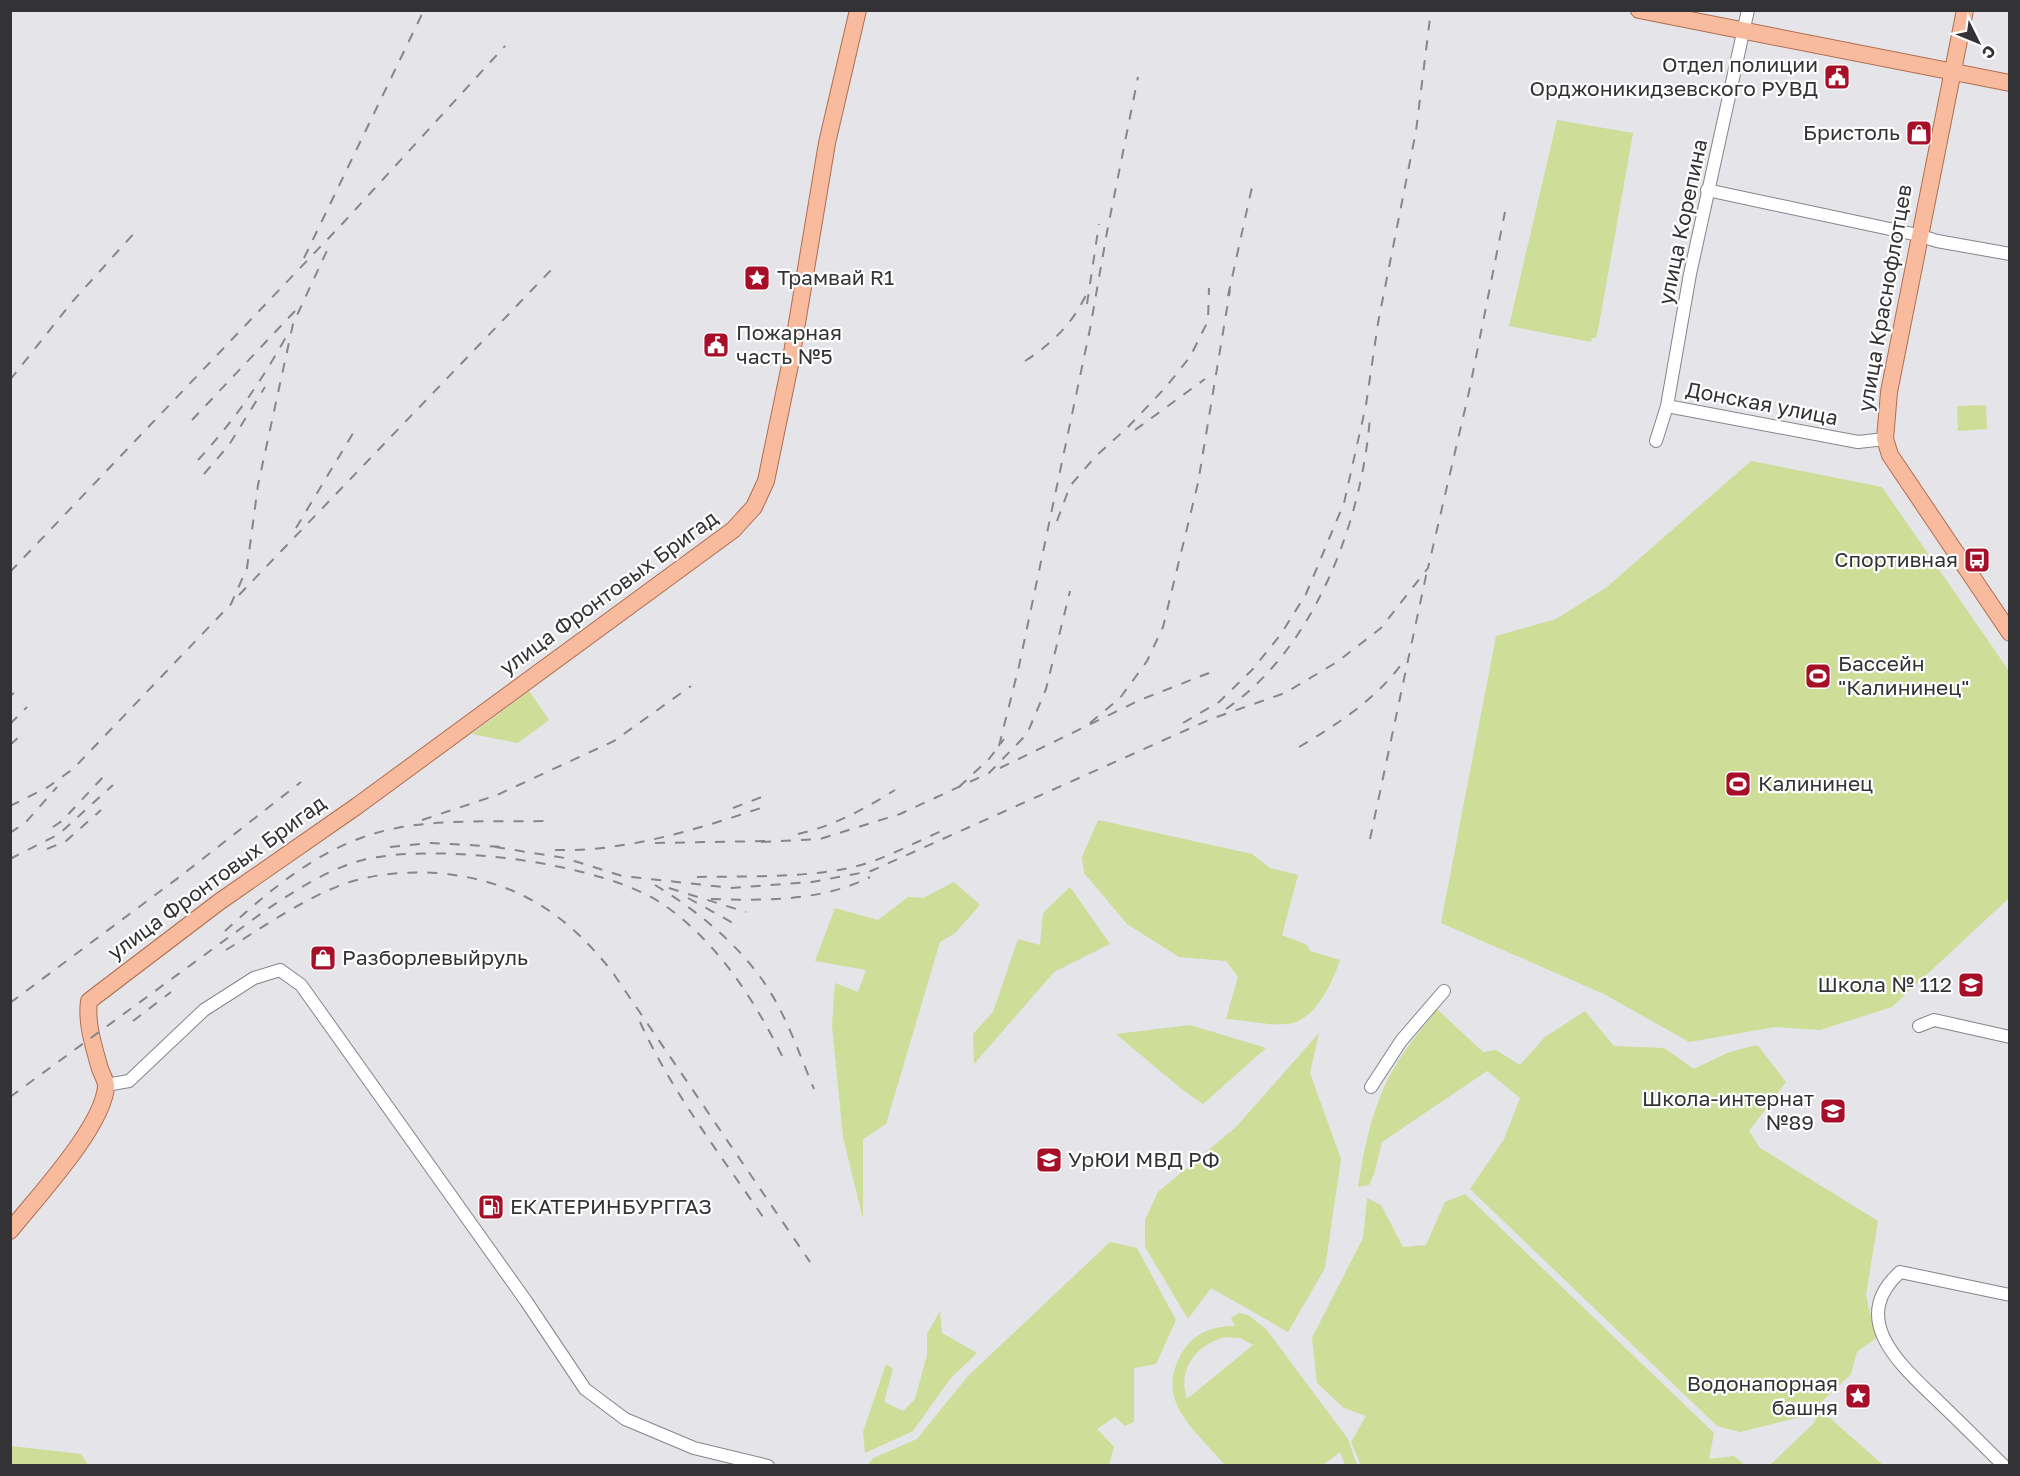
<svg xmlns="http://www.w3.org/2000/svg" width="2020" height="1476" viewBox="0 0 2020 1476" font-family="'Golos Text',sans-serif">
	<rect width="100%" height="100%" fill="#e4e4e9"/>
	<g fill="#cedd97" fill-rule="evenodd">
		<path d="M1557 120 1633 133 1599 325 1596 338H1592L1591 342 1509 326Z"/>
		<path d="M1986 405 1987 429 1958 431 1957 406Z"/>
		<path d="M1751 461 1882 487 2009 671V898L1892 1007 1820 1030 1775 1027 1689 1042 1604 994 1441 923 1496 636 1556 619 1607 587Z"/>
		<path d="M529 691 549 720 518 743 472 734Z"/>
		<path d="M1098 820 1252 854 1270 868 1298 875 1282 935 1307 945 1310 951 1340 960C1332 983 1315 1022 1287 1024 1268 1026 1246 1020 1226 1019L1238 977 1226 961 1179 957 1127 924 1084 873 1082 857Z"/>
		<path d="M954 882 980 905 955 933 940 942 886 1124 863 1139V1219L843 1137 832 1026 835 983 858 992 866 970 815 961 835 908 878 920 908 897 923 898Z"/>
		<path d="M1070 887 1110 944 1054 972 974 1064 973 1034 993 1012 1018 939 1040 945 1043 913Z"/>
		<path d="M1437 1009 1483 1052 1496 1050 1520 1065 1545 1037 1585 1011 1614 1046 1664 1048 1694 1069 1727 1053 1756 1045 1759 1047 1786 1082 1749 1131 1760 1148 1878 1221 1866 1295 1876 1338 1857 1352 1851 1374 1808 1415 1740 1432 1717 1426 1470 1189 1504 1139 1520 1098 1487 1071 1382 1142 1374 1174 1369 1185 1358 1187C1365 1142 1375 1095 1401 1057 1412 1040 1425 1025 1437 1009Z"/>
		<path d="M1190 1025 1266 1048 1203 1104 1183 1090 1116 1034Z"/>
		<path d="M1319 1033 1310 1073 1341 1159 1325 1268 1288 1332 1211 1288 1188 1319 1145 1247V1220L1158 1192 1236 1127Z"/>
		<path d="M1465 1194 1714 1433 1709 1459 1734 1456 1745 1465H1361L1351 1442 1366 1416 1344 1408 1317 1383 1312 1338 1363 1238 1367 1198 1381 1205 1403 1247 1426 1245 1445 1202Z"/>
		<path d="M1110 1242 1137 1248 1176 1320 1156 1364 1134 1368V1422L1125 1426 1115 1417 1097 1429 1114 1447 1109 1465H868L873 1458 917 1439 968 1376Z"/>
		<path d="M940 1311 942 1333 977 1353 950 1379 913 1431 865 1453 863 1432 886 1364 893 1369 884 1402 903 1411 915 1399 927 1355V1334Z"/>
		<path d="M1239 1313 1248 1315 1266 1329 1348 1439 1357 1465H1345L1340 1452 1323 1465H1225C1194 1428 1153 1401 1183 1351 1195 1332 1214 1326 1235 1326L1231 1318ZM1224 1337 1240 1338 1253 1345 1187 1399C1177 1368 1196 1346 1224 1337Z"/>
		<path d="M1821 1410 1883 1465H1770L1813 1424Z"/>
		<path d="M11 1446 81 1454 88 1465H11Z"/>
	</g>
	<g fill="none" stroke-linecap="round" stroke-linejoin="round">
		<defs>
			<g id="minor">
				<path d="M1707 190 1918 235 1937 241 2010 254"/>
				<path d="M1667 406 1858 442 1885 439"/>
				<path d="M1656 441 1667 406 1690 274 1748 10"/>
				<path d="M1919 1026 1934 1020 2010 1037"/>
				<path d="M106 1085 129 1081 204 1010 254 978 280 970 301 985 526 1301 585 1389 625 1419 694 1448 768 1466"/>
				<path d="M1371 1087 1401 1041 1444 991"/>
				<path d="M2004 1466C1982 1444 1960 1422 1938 1401 1902 1366 1847 1320 1900 1272L2010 1295"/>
			</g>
			<g id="major">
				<path d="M1639 10 2010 83"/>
				<path d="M1965 10 1889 392 1885 439 1890 455 2010 633"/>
				<path d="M10 1231C36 1198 104 1126 106 1086 106 1081 102 1074 100 1069 94 1047 86 1024 89 1001L219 902 357 806 733 530 754 507 766 481 790 365 827 143 858 10"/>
			</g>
		</defs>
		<use href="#minor" stroke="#85858a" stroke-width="14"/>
		<use href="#major" stroke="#b06e50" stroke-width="18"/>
		<use href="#minor" stroke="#fff" stroke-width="12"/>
		<use href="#major" stroke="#f8bb9e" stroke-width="16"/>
		<g stroke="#87878a" stroke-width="2" stroke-dasharray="10 10" stroke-linecap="butt">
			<path d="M304 258 424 10"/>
			<path d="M1228 296 1252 187"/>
			<path d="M1087 304 1099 224"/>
			<path d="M1025 361C1053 343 1073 323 1087 293"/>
			<path d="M10 380 72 302 137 230"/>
			<path d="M192 420 295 311"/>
			<path d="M1135 430 1205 379"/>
			<path d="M198 460C233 422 262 381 287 335"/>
			<path d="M204 474 229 445 265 387"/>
			<path d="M1057 521 1070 486 1095 457 1128 427 1165 388 1190 357 1208 321 1209 288"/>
			<path d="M296 528 355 430"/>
			<path d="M10 572 343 223 505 46"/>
			<path d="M239 595 553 268"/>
			<path d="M10 696 14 693"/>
			<path d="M1226 709C1315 648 1362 521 1370 417"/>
			<path d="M1090 723 1120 698 1134 679 1147 661 1163 627 1198 483 1230 290"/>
			<path d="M1183 723 1219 702 1253 669 1281 634 1306 594 1344 503 1366 405 1378 323 1416 131 1431 10"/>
			<path d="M10 724 27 707"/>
			<path d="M10 745 19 737"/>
			<path d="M999 746 1019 666 1090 329 1107 232 1138 77"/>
			<path d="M1299 747C1341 722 1378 698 1406 658"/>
			<path d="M1000 768 1140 700 1209 673"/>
			<path d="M959 787 989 759 1004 739"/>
			<path d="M10 806 48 787 73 769 231 604 247 568 258 485 293 324 330 244"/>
			<path d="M733 808 767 795"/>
			<path d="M422 820 497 795 614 741 691 686"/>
			<path d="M53 827 62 821 104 776"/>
			<path d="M10 833 26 822 57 787"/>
			<path d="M798 834C833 826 865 809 895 790"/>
			<path d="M1370 839 1427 571"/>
			<path d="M761 842 820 839 900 814 989 773 1027 734 1046 689 1070 591"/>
			<path d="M655 843 769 841"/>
			<path d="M390 847 431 843 504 847"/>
			<path d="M495 847 565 858 622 876 732 888 812 882 871 871 1211 719 1285 693 1337 662 1381 628 1428 568 1469 392 1505 212"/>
			<path d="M47 849 66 841 101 810"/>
			<path d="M555 850C626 852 698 829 764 807"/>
			<path d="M10 859 59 834 113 785"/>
			<path d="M697 877C747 876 799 878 849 868 882 861 913 843 944 830"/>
			<path d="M655 885C693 908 731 938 758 974 784 1008 798 1051 814 1089"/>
			<path d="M669 888 746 912"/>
			<path d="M688 898 740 927"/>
			<path d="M711 899C762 901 824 901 870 877"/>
			<path d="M225 931C275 885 328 841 397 828 445 819 496 822 545 821"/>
			<path d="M226 950C263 927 300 901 341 885 372 874 404 871 436 873 513 879 566 912 613 973L810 1262"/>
			<path d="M10 1003 182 875 301 782"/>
			<path d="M133 1021 171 992"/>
			<path d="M640 1022C672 1092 719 1153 763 1217"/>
			<path d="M10 1097 266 910C296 890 328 869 363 860 435 842 603 862 664 905 719 943 757 1004 785 1062"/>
		</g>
	</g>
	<defs>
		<symbol id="civic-square" viewBox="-11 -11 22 22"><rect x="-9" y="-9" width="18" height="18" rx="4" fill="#a70f29" stroke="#fff"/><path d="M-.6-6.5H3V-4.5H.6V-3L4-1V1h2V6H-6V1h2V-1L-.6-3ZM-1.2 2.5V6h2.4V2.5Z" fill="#fff"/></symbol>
		<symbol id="shop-square" viewBox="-11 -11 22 22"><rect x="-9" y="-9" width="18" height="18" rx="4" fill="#a70f29" stroke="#fff"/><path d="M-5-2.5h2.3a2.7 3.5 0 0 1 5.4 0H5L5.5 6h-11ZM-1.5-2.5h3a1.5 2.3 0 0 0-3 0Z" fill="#fff"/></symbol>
		<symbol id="sight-square" viewBox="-11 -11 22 22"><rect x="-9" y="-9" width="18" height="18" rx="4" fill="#a70f29" stroke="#fff"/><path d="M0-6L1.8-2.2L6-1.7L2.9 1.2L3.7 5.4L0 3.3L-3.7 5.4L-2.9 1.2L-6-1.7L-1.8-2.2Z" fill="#fff"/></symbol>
		<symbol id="bus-square" viewBox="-11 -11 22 22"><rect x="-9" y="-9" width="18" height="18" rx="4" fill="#a70f29" stroke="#fff"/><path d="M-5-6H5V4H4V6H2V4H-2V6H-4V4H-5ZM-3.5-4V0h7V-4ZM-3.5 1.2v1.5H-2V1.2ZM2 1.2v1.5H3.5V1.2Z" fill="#fff"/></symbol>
		<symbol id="stadium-square" viewBox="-11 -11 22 22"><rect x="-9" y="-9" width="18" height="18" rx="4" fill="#a70f29" stroke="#fff"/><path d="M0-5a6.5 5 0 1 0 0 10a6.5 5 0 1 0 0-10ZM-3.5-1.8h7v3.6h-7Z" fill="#fff"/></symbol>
		<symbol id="school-square" viewBox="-11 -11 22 22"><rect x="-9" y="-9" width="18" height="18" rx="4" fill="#a70f29" stroke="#fff"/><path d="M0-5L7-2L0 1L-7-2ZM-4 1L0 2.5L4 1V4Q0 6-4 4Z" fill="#fff"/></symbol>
		<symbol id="university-square" viewBox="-11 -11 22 22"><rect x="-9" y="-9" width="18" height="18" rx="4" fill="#a70f29" stroke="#fff"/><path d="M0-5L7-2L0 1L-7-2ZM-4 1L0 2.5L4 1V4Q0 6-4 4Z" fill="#fff"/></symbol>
		<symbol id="fuel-square" viewBox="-11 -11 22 22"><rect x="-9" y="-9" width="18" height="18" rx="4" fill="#a70f29" stroke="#fff"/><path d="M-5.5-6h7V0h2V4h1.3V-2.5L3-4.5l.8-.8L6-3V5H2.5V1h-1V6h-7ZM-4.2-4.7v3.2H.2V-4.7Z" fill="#fff"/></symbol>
	</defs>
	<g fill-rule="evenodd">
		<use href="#civic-square" x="1822" y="62" width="30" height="30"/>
		<use href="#shop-square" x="1904" y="118" width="30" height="30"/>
		<use href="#sight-square" x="742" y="263" width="30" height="30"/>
		<use href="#civic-square" x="701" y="330" width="30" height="30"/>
		<use href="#bus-square" x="1962" y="545" width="30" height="30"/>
		<use href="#stadium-square" x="1803" y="661" width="30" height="30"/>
		<use href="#stadium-square" x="1723" y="769" width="30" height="30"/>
		<use href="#shop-square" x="308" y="943" width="30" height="30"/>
		<use href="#school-square" x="1956" y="970" width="30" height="30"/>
		<use href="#school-square" x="1818" y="1096" width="30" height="30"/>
		<use href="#university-square" x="1034" y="1145" width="30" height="30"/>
		<use href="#fuel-square" x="476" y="1192" width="30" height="30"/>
		<use href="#sight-square" x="1843" y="1381" width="30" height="30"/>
	</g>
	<g text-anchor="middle" stroke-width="4.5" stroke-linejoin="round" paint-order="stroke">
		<g font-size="21" fill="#333335" stroke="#fff" text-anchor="start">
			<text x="1818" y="72" text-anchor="end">Отдел полиции<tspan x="1818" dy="24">Орджоникидзевского РУВД</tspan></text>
			<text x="1900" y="140" text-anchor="end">Бристоль</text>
			<text x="777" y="285">Трамвай R1</text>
			<text x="736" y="340">Пожарная<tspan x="736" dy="24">часть №5</tspan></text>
			<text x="1958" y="567" text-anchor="end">Спортивная</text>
			<text x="1838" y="671">Бассейн<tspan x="1838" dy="24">"Калининец"</tspan></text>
			<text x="1758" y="791">Калининец</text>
			<text x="342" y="965">Разборлевыйруль</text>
			<text x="1952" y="992" text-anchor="end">Школа № 112</text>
			<text x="1814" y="1106" text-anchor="end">Школа-интернат<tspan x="1814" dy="24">№89</tspan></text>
			<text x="1068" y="1167">УрЮИ МВД РФ</text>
			<text x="510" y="1214">ЕКАТЕРИНБУРГГАЗ</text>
			<text x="1838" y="1391" text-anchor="end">Водонапорная<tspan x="1838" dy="24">башня</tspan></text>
		</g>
		<g font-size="21" fill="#333335" stroke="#fff">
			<text transform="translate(1683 222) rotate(-78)" y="7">улица Корепина</text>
			<text transform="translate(1885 298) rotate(-80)" y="7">улица Краснофлотцев</text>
			<text transform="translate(1762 404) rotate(11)" y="7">Донская улица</text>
			<text transform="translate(609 593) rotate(-36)" y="7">улица Фронтовых Бригад</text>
			<text transform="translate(217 878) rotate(-36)" y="7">улица Фронтовых Бригад</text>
		</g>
	</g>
	<rect width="2020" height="1476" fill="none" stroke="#333335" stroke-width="24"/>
	<g transform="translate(1978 42) rotate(133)" stroke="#ffffff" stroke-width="4.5" paint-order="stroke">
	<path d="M0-4.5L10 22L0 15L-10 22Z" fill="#333335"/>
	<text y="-9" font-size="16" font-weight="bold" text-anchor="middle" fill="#333335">С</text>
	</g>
</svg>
